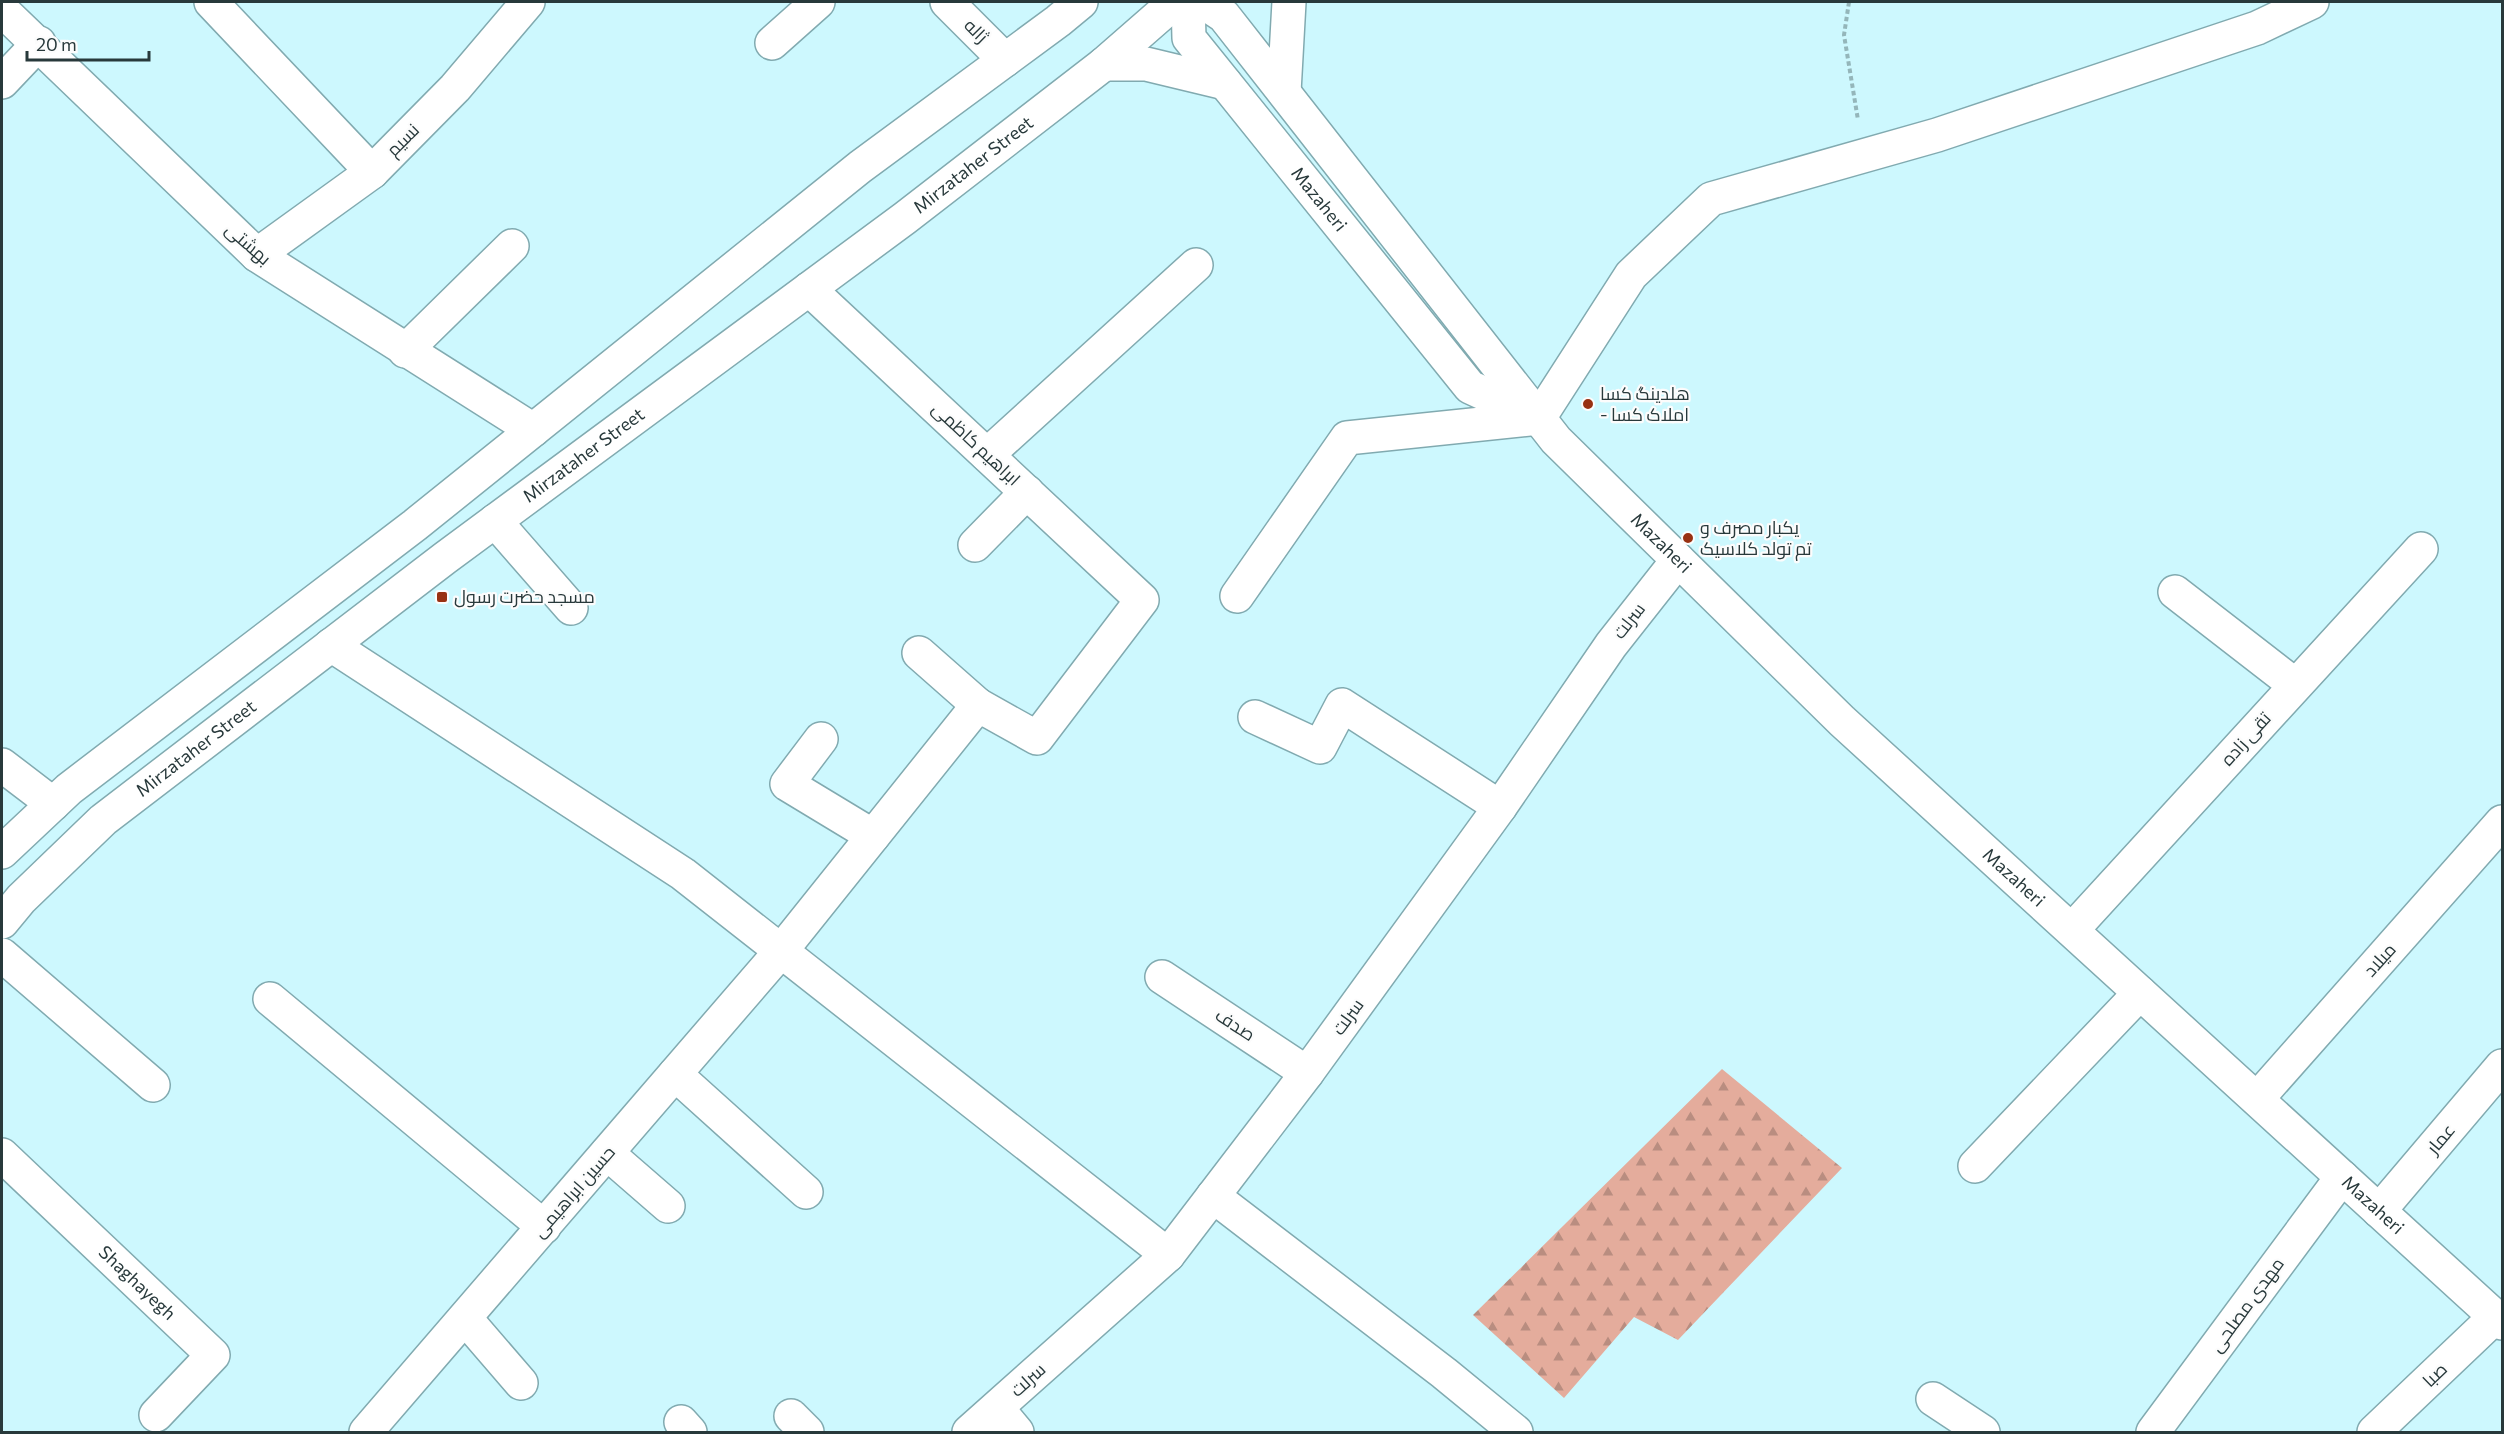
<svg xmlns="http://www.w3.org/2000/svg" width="2504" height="1434" viewBox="0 0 2504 1434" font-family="Commissioner,Cairo,sans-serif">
	<defs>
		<pattern id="forest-firs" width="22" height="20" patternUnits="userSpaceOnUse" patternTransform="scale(1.5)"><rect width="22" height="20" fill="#e4ac9c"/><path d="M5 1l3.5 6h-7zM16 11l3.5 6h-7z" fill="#b98d80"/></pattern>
	</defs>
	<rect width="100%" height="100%" fill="#cdf8fe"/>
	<path fill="url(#forest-firs)" d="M1722 1069 1842 1168 1678 1340 1634 1317 1564 1398 1473 1315Z"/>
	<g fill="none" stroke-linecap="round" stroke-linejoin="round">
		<defs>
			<g id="minor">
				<path d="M211 2 372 172"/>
				<path d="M947 2 1005 60"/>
				<path d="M2 10 257 255 533 430"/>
				<path d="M772 43 818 2"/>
				<path d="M2 82 39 43"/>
				<path d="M257 255 372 172 455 88 528 2"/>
				<path d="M405 351 512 246"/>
				<path d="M987 455 1196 265"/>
				<path d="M495 521 571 608"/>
				<path d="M975 545 1027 492"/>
				<path d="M2175 592 2295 685"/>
				<path d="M1237 596 1347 438 1539 418 1631 275 1711 199 1937 135 2257 28 2312 2"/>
				<path d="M331 645 683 874 1168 1255"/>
				<path d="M919 653 978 705"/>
				<path d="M1255 717 1320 747 1342 705 1500 807"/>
				<path d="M821 739 787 784 873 836"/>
				<path d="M2 765 53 804"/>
				<path d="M2072 930 2421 549"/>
				<path d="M2 955 153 1085"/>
				<path d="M1162 977 1307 1073"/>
				<path d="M270 999 544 1227"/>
				<path d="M675 1074 806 1192"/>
				<path d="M2257 1099 2502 822"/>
				<path d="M607 1153 668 1206"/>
				<path id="s1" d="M2 1155 213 1355 156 1415"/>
				<path d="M1975 1166 2140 993"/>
				<path d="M1213 1196 1444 1373 1516 1432"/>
				<path d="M2379 1211 2502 1066"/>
				<path d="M465 1318 521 1383"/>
				<path d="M1933 1399 1983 1432"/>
				<path d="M997 1408 1017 1432"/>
				<path d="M791 1416 807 1432"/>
				<path d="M681 1422 690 1432"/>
				<path d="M366 1432 781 951 978 705 1037 738 1142 600 809 289"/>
				<path d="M969 1432 1168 1255 1307 1073 1500 807 1611 645 1678 560"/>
				<path d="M2153 1432 2342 1177"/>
				<path d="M2374 1432 2495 1317"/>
			</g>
			<g id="major">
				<path id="s2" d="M1188 2 1189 38 1470 387 1537 418"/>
				<path id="s3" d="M1203 2 1224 16 1556 440 1842 721 2502 1323"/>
				<path d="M1104 64H1146L1225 83"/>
				<path d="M1284 92 1289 2"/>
				<path d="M2 852 69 789 415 525 860 167 1058 21 1081 2"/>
				<path id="s4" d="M2 922 21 899 103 820 445 558 905 218 1104 64 1175 2"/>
			</g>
		</defs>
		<use href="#minor" stroke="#81aab0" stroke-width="36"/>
		<use href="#major" stroke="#81aab0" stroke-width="36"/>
		<path stroke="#94b6ba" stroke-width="4" stroke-dasharray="4.5 3" stroke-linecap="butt" d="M1849 2 1844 35 1858 120"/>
		<use href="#minor" stroke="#fff" stroke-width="33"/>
		<use href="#major" stroke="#fff" stroke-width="33"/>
	</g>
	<g fill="#983112" stroke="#fcfcfc" stroke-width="2">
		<circle cx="1588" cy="404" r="6"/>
		<circle cx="1688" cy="538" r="6"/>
		<rect x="436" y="591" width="12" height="12" rx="3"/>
	</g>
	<g text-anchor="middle" stroke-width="4.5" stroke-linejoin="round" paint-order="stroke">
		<g font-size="18" fill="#28393b" stroke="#fcfcfc">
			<text transform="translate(976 31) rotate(45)" y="6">ژاله</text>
			<text transform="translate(403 140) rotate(-45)" y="6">نسیم</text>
			<text dy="6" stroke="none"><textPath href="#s4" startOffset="1233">Mirzataher Street</textPath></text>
			<text dy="6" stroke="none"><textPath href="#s2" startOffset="243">Mazaheri</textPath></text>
			<text transform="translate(248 244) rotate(41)" y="6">بهشتی</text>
			<text transform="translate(976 444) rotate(43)" y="6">ابراهیم کاظمی</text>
			<text dy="6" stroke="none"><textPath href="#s4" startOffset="747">Mirzataher Street</textPath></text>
			<text dy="6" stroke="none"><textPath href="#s3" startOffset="711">Mazaheri</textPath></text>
			<text transform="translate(1629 621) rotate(-52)" y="6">سرلت</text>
			<text transform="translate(2246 739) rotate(-48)" y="6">تقی زاده</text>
			<text dy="6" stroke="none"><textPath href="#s4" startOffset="261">Mirzataher Street</textPath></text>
			<text dy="6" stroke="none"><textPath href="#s3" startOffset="1197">Mazaheri</textPath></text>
			<text transform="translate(2380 960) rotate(-48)" y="6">میلاد</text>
			<text transform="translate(1348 1017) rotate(-54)" y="6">سرلت</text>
			<text transform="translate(1235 1025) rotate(33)" y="6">صدف</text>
			<text transform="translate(2441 1139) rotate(-50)" y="6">عمار</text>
			<text transform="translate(574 1192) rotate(-49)" y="6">حسین ابراهیمی</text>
			<text dy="6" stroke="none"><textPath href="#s3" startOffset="1683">Mazaheri</textPath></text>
			<text dy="6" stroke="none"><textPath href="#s1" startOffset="186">Shaghayegh</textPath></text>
			<text transform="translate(2247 1305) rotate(-54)" y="6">مهدی مصلحی</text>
			<text transform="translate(2435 1375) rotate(-44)" y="6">صبا</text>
			<text transform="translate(1028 1380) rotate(-42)" y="6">سرلت</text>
		</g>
		<g font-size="18" fill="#28393b" stroke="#fcfcfc" text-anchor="start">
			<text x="1600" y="400">هلدینگ کسا<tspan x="1600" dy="21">- املاک کسا</tspan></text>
			<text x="1700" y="534">یکبار مصرف و<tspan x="1700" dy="21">تم تولد کلاسیک</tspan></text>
			<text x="454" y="603">مسجد حضرت رسول</text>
		</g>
	</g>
	<rect width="2504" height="1434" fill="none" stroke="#28393b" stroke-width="6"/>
	<path d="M27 51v9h122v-9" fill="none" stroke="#28393b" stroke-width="3"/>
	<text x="36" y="51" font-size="18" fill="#28393b" stroke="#fcfcfc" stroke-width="4.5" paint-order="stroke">20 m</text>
</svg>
